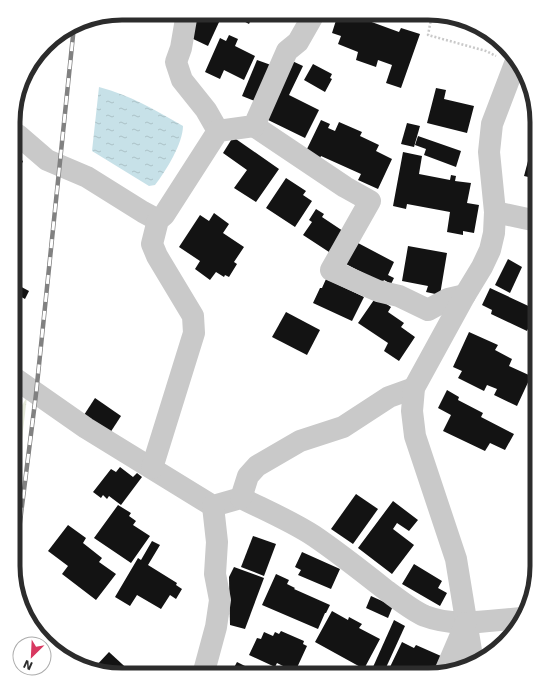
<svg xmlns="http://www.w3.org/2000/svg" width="550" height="688" viewBox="0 0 550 688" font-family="'DejaVu Sans',sans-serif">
	<defs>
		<pattern id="grass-tufts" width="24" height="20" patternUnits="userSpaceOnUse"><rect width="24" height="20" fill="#e5e9da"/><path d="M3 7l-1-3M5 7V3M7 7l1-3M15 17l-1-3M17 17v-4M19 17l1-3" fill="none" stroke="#c5c8bb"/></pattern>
		<pattern id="water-ripples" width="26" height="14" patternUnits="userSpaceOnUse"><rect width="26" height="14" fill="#c7e1e8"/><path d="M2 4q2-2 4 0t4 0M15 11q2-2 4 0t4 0" fill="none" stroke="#abc1c7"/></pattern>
	</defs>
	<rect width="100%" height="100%" fill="#fff"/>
	<path fill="url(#grass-tufts)" d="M27 397 13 515V420Z"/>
	<path fill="url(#water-ripples)" d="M99 87C132 96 153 109 183 126 183 143 166 171 155 185L149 186 92 151Z"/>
	<g fill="#131313">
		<path d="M200 13H205L220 20 208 46 189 37Z"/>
		<path d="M238 13H254L249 24 236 17Z"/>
		<path d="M338 14H359L358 17 399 32 401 28 420 34 401 88 386 83 392 65 378 60 376 67 356 60 358 52 338 44 341 36 332 33Z"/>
		<path d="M229 35 238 39 235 46 255 56 244 80 224 70 220 79 205 72 220 38 226 41Z"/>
		<path d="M492 35 502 45 501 47 489 42Z"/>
		<path d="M257 60 271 65 257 102 242 96Z"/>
		<path d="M290 60 303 66 289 95 319 110 305 138 266 119Z"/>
		<path d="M313 64 332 74 330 78 332 79 325 92 304 80Z"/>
		<path d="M436 88 446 90 444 99 474 106 467 133 427 123Z"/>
		<path d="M321 120 330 124 328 128 335 131 339 122 362 132 360 136 379 145 376 151 392 159 378 189 358 180 361 174 321 156 320 158 306 151Z"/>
		<path d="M407 123 420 126 414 147 401 144Z"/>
		<path d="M536 131 537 132V179L524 176Z"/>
		<path d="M418 136 461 151 456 167 424 155 426 149 415 145Z"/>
		<path d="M233 137 279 169 256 202 234 188 247 170 223 153Z"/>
		<path d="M403 152 422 156 419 174 450 180 451 175 456 176 455 181 471 183 467 203 479 205 474 233 463 231V235L447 232 450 212 407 204 406 209 393 206Z"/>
		<path d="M14 156 23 161 14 181Z"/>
		<path d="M286 178 306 191 303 195 312 201 295 227 266 208Z"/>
		<path d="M316 209 324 214 322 217 343 231 329 252 303 235 312 222 309 220Z"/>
		<path d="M214 213 229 224 223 233 244 247 234 262 237 264 229 277 225 275 224 277 216 272 210 280 195 269 200 261 179 247 200 215 209 221Z"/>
		<path d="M358 243 394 262 388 275 394 278 391 284 384 280 382 283 346 264Z"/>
		<path d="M408 246 447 253 440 295 426 292 428 286 402 281Z"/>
		<path d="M14 251 18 253 14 263Z"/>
		<path d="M508 259 522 267 510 293 495 285Z"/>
		<path d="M326 279 364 297 352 321 313 303 320 288H322Z"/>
		<path d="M14 283 29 291 25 299 14 293Z"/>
		<path d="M490 288 537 310 527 331 491 314 492 310 482 305Z"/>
		<path d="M376 297 391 307 388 312 404 323 401 327 415 337 399 361 384 351 388 343 358 323Z"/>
		<path d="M286 312 320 330 307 355 272 337Z"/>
		<path d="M469 332 498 345 495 350 512 359 509 366 531 376 517 406 494 395 497 389 487 385 484 391 458 378 462 371 453 367Z"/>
		<path d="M447 390 459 397 458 400 483 413 481 417 514 434 505 450 490 443 485 451 443 431 451 415 438 408Z"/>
		<path d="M95 398 121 416 110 433 84 415Z"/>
		<path d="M120 467 133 477 137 473 142 477 121 505 109 496 107 499 103 495 101 498 93 492 111 469 116 472Z"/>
		<path d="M356 494 378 509 353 544 331 529Z"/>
		<path d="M393 501 418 520 409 531 397 523 393 529 414 545 392 574 358 548Z"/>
		<path d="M118 505 131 513 129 516 136 521 133 525 150 536 131 563 94 538Z"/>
		<path d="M68 525 86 538 83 543 102 558 99 562 116 574 96 600 62 574 68 566 48 551Z"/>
		<path d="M253 536 276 544 264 576 241 567Z"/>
		<path d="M152 541 160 545 148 565 177 583 176 585 182 589 176 599 170 595 161 609 137 595 130 606 115 597 138 558 141 560Z"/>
		<path d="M302 552 340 569 331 589 298 575 301 570 295 567Z"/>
		<path d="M414 564 442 581 438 588 447 593 440 606 402 584Z"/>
		<path d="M234 567 264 578 245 629 230 625 229 577Z"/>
		<path d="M276 574 289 580 287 584 295 588 294 589 330 605 326 613H325L318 629 262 605Z"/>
		<path d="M371 596 393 606 388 618 366 608Z"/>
		<path d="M332 611 348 620 349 617 362 624 359 628 380 639 364 669 315 642Z"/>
		<path d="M394 620 405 626 384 672 373 667Z"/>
		<path d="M281 631 304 641 303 644 307 646 295 672 277 663 275 667 249 655 257 638 261 639 264 632 273 636 275 632 279 634Z"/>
		<path d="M402 642 414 648 416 645 441 656 433 675H402L389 669Z"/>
		<path d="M109 652 134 675H115L94 668Z"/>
		<path d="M237 662 253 670 255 667 270 675H230Z"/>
		<path d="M338 667 349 672 348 675H334Z"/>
		<path d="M162 669 174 675H159Z"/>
	</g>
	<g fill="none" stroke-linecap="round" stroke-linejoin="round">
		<path stroke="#c9c9c9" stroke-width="2.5" stroke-dasharray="2 2" stroke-linecap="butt" d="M432 14 428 35 486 51 496 56"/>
		<g stroke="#c9c9c9" stroke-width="22">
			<path d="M187 13 181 48 176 62 182 80 206 110 218 131"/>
			<path d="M254 126 345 187 370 201 331 270 378 291 399 296 428 310 448 299 465 295"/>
			<path d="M14 133 18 135 47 160 87 177 143 212 158 220"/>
			<path d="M495 212 537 221"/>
			<path d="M13 377 86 428 213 506 241 498C265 510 291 521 314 536 339 553 363 572 387 591 398 599 413 611 425 616 456 628 490 620 522 618"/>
			<path d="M152 468 194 333 193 316 157 256 152 244 158 220 164 215 218 131 254 126 287 51 298 42 314 14"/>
			<path d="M241 498 248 476 257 466 300 441 343 427 389 397 414 388"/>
			<path d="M473 663 456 559 415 436 412 411 414 388 465 295 482 267 490 250 494 233 495 212 489 152 492 124 516 61"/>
			<path d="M445 672 466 623"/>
			<path d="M203 675 216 627 220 600 215 574 217 542 213 506"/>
		</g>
		<defs>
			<path id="rail" d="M14 570 36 394 74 26"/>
		</defs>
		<use href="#rail" stroke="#818181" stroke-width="4.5"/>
		<use href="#rail" stroke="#fff" stroke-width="3" stroke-dasharray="9" stroke-linecap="butt"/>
	</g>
	<path d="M0 0H550V688H0ZM122 20H428A102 102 0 0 1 530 122V566A102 102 0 0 1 428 668H122A102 102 0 0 1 20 566V122A102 102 0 0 1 122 20Z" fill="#fff" fill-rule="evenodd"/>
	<path fill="none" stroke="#2c2c2c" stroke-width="5" d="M122 20H428A102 102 0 0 1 530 122V566A102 102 0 0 1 428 668H122A102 102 0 0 1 20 566V122A102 102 0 0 1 122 20Z"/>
	<g transform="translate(32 656) rotate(204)"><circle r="19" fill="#ffffff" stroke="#ababab"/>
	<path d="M0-3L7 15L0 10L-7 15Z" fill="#d83860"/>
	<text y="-6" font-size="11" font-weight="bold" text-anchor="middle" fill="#2c2c2c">N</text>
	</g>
</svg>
